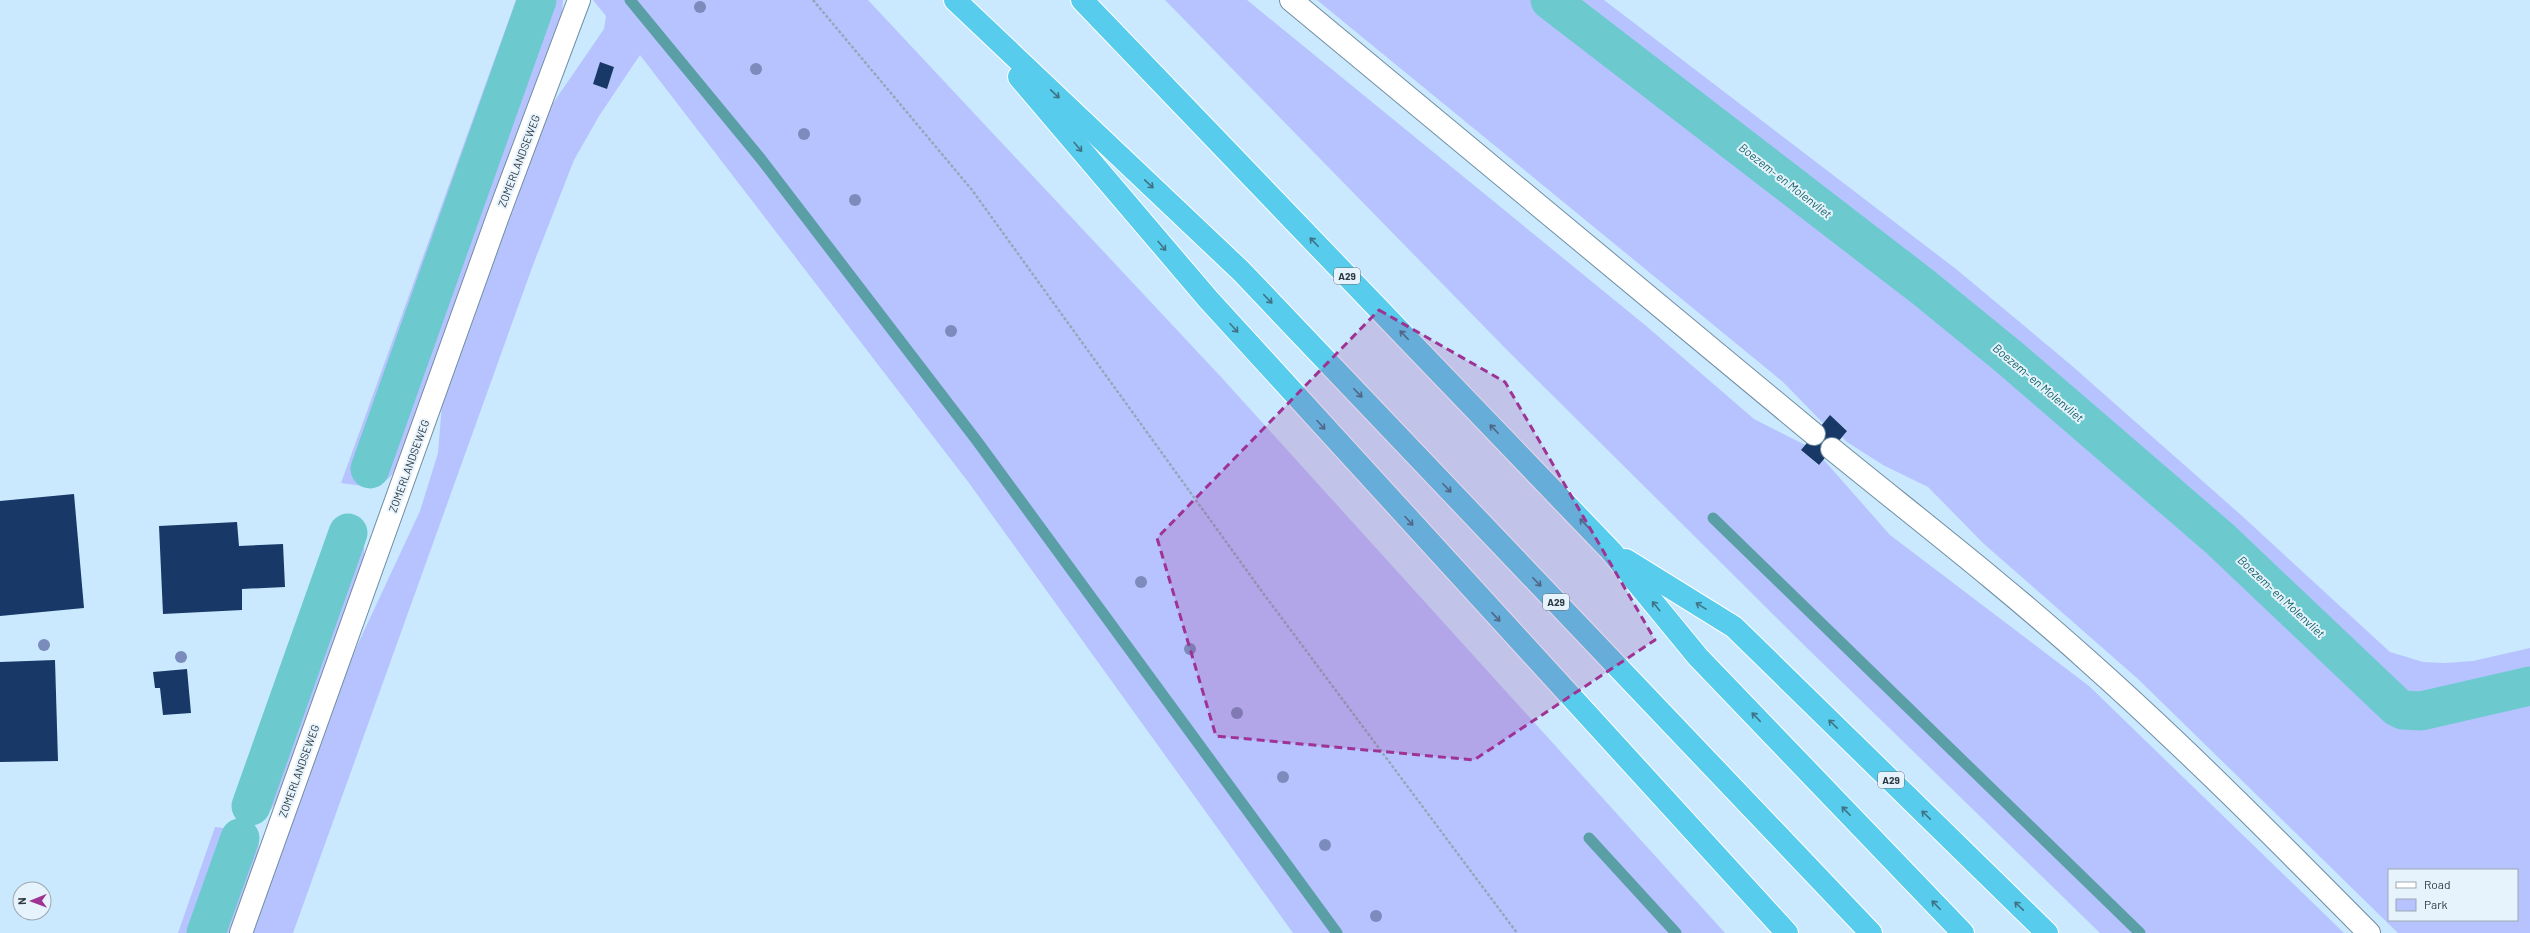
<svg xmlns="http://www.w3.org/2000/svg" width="2530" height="933" viewBox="0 0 2530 933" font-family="Barlow,sans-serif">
	<rect width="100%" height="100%" fill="#cae9fe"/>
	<g fill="#b7c3ff" fill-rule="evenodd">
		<path d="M516 0H563L562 13 398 465C383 493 368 486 341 483Z"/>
		<path d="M593 0H868L1221 377 1725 933H1293L969 483 640 55 599 116 574 160 533 265 293 933H251L339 688 356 648 420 511 438 453 442 404 449 381 549 109 604 29 606 16ZM600 63 614 67 607 89 593 84Z"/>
		<path d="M1165 0H1247L1645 325 1754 419 1805 445 1801 450 1818 465 1823 459 1890 535 2089 686 2344 933H2100L1808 649 1509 352Z"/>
		<path d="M1317 0H1604L1956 269 2071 365 2241 515 2390 652 2423 662 2444 663 2473 661 2530 648V933H2398L2138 679 1984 544 1928 487 1883 465 1847 442 1842 437 1847 430 1830 416 1823 423 1783 382ZM2389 870H2517V920H2389Z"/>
		<path d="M347 523C364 532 366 543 363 562L279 798 267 815 246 812Z"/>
		<path d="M215 827C233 829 245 832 259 842L258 856 230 933H178Z"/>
	</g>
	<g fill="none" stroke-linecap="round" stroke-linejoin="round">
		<g stroke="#599fa5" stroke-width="11">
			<path d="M630 0 761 159 977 441 1337 933"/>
			<path d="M1713 518 2140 933"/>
			<path d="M1589 838 1676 933"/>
		</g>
		<g stroke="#6ccacf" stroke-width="39">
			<path d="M1550 0 1923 287 2010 358 2220 539 2397 707 2403 710 2421 711 2530 686"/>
			<path d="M370 469 537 0"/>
			<path d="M251 806 348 533"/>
			<path d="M206 933 240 838"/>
		</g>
	</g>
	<g fill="#183967">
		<path d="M600 62 614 67 607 89 593 84Z"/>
		<path d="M1830 415 1847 431 1819 465 1801 450Z"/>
		<path d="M74 494 84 608 0 616V501Z"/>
		<path d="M237 522 239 546 283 544 285 587 242 589V610L163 614 159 526Z"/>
		<path d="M55 660 58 761 0 762V662Z"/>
		<path d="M187 669 191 713 163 715 160 688H155L153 672Z"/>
	</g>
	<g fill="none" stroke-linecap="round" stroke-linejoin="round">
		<defs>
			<g id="minor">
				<path d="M1291 0 1814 434"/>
				<path d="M1832 449C1918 519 2005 586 2087 660 2185 747 2277 840 2369 933"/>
				<path d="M241 933 498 216 579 0"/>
			</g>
			<g id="highway">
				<path d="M955 0 1241 271 1871 933"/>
				<path d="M1082 0 1611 551 1698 657 1963 933"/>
				<path d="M1019 77 1208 299 1787 933"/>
				<path d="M1626 560 1734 627 2047 933"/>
			</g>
		</defs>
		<use href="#minor" stroke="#718ea2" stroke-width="24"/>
		<use href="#highway" stroke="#fff" stroke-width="24"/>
		<path stroke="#91a9ba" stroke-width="2.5" stroke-dasharray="3 2" stroke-linecap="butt" d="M813 0 972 190 1263 593 1517 933"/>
		<use href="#minor" stroke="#fff" stroke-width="22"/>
		<use href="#highway" stroke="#58ccec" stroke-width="22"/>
	</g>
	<g fill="#7a8bbc">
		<circle cx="700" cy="7" r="6"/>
		<circle cx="756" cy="69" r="6"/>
		<circle cx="804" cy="134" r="6"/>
		<circle cx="855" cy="200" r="6"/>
		<circle cx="951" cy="331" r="6"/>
		<circle cx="1141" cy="582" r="6"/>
		<circle cx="44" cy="645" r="6"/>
		<circle cx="1190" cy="649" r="6"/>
		<circle cx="181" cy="657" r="6"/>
		<circle cx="1237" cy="713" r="6"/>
		<circle cx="1283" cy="777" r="6"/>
		<circle cx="1325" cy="845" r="6"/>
		<circle cx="1376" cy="916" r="6"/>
	</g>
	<defs><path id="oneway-shaft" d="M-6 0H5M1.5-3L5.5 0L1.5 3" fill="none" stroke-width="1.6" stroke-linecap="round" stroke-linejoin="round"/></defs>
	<g stroke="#3f7486">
		<use href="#oneway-shaft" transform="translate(1055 94) rotate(43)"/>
		<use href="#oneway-shaft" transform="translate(1078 147) rotate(50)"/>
		<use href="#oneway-shaft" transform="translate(1149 184) rotate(43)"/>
		<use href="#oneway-shaft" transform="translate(1314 242) rotate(-134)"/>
		<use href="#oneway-shaft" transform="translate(1162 246) rotate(50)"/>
		<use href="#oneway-shaft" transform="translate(1268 299) rotate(46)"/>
		<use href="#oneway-shaft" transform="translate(1234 328) rotate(48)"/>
		<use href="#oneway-shaft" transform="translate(1404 335) rotate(-134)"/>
		<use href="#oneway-shaft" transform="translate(1358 393) rotate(46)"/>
		<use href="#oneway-shaft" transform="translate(1321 425) rotate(48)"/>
		<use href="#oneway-shaft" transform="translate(1494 429) rotate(-134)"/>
		<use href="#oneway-shaft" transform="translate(1447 488) rotate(46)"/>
		<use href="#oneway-shaft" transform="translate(1409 521) rotate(48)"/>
		<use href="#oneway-shaft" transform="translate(1584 523) rotate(-134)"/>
		<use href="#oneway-shaft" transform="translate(1537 582) rotate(46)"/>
		<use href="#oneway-shaft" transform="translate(1656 606) rotate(-129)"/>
		<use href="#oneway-shaft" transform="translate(1701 606) rotate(-148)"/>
		<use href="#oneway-shaft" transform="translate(1496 617) rotate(47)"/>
		<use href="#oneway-shaft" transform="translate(1756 717) rotate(-134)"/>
		<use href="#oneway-shaft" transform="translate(1833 724) rotate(-136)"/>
		<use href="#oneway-shaft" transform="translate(1846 811) rotate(-134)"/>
		<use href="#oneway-shaft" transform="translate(1926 815) rotate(-136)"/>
		<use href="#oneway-shaft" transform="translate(1936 905) rotate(-134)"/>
		<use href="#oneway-shaft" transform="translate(2019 906) rotate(-136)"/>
	</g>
	<path fill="#9e3393" fill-opacity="0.2" stroke="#9e3393" stroke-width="3" stroke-dasharray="8 5" stroke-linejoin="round" d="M1379 310 1505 382 1655 640 1474 760 1216 736 1157 538Z"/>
	<g text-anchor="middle" stroke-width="4" stroke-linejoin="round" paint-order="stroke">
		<g fill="#e7f3fc" stroke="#66727a" stroke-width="1">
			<rect x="1334" y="268" width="26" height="16" rx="3"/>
			<rect x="1543" y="594" width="26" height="16" rx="3"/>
			<rect x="1878" y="772" width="26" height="16" rx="3"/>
		</g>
		<g font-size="10" font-weight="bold" fill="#2e3a42">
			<text x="1347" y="280">A29</text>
			<text x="1556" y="606">A29</text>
			<text x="1891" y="784">A29</text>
		</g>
		<g font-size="11" fill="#2e3a42" stroke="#e7f3fc">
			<text transform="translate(519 161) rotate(-69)" y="4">ZOMERLANDSEWEG</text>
			<text transform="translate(409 466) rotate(-70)" y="4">ZOMERLANDSEWEG</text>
			<text transform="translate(299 771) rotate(-70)" y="4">ZOMERLANDSEWEG</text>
		</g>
		<g font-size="12" font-style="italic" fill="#146468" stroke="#e7f3fc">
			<text transform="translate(1785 181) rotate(38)" y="4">Boezem- en Molenvliet</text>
			<text transform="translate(2038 383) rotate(40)" y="4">Boezem- en Molenvliet</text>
			<text transform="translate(2281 597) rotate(43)" y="4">Boezem- en Molenvliet</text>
		</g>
	</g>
	<rect x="2388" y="869" width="130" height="52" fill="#e7f3fc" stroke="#9da9b2"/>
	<rect x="2396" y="882" width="20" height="6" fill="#ffffff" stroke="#9da9b2"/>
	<text x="2424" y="889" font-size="12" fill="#2e3a42">Road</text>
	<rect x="2396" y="899" width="20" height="12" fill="#b7c3ff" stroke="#9da9b2"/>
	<text x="2424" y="909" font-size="12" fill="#2e3a42">Park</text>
	<g transform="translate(32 901) rotate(269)"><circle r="19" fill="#e7f3fc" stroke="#9da9b2"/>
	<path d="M0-3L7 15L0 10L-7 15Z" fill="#9e3393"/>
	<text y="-6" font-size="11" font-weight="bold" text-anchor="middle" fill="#2e3a42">N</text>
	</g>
</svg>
